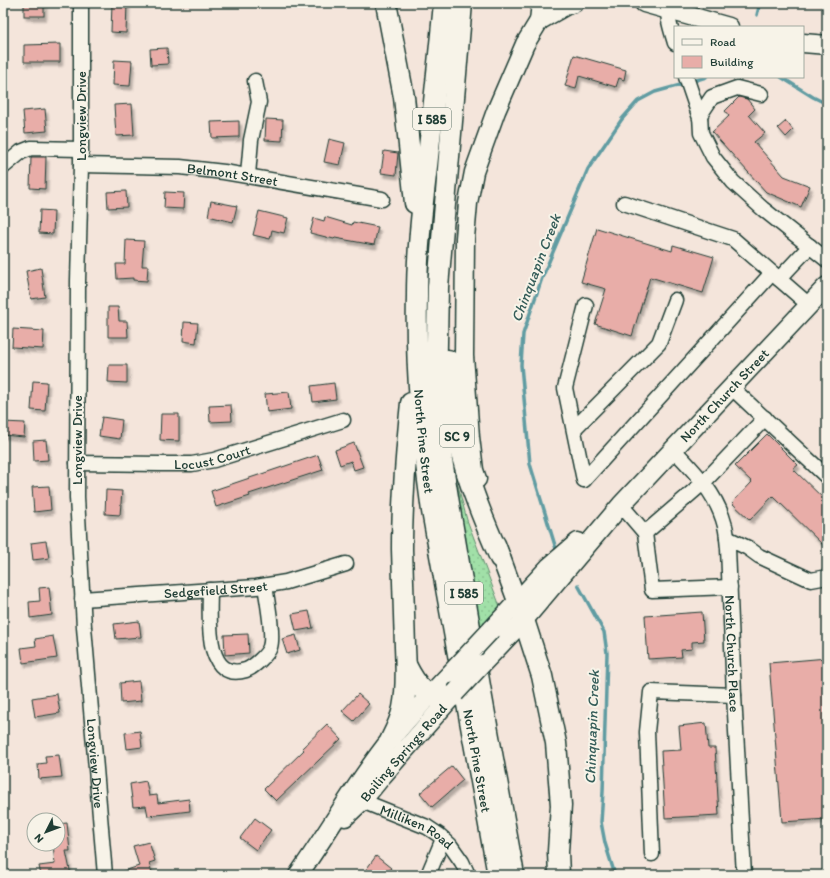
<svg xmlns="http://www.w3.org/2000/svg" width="830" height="878" viewBox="0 0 830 878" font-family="Itim,sans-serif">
	<defs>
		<pattern id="grass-dots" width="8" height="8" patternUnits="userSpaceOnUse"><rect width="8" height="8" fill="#a1e0a8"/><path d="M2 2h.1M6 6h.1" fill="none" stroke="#8ac191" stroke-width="1.8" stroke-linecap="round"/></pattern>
		<filter id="shadow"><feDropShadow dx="2.5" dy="4" stdDeviation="1" flood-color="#0004"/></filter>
	</defs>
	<rect width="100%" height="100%" fill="#f4e5db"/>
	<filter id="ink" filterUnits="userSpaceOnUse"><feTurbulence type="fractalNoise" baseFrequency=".025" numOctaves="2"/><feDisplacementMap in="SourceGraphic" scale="8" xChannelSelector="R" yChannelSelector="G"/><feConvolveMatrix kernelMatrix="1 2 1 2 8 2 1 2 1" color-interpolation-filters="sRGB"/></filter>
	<g filter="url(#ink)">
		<path fill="url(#grass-dots)" stroke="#608e6e" d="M443 429 467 520 501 609 474 639Z"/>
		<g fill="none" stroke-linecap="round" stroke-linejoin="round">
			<g stroke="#619ca2" stroke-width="3.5">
				<path d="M757 15 760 3"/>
				<path d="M781 77 813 97 827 104"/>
				<path d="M690 82 706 77"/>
				<path d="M557 552 530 464 521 365 523 334 542 278 588 169 622 119 638 101 655 92 684 84"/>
				<path d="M578 585 604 632 607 653 603 792 601 822 605 843 615 875"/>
			</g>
		</g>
		<g fill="#e8ada8" stroke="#1f3d34" filter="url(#shadow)">
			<rect x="24" y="3" width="20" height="13"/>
			<path d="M112 3H127L126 33 111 32Z"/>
			<path d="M60 44V62H24V45Z"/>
			<path d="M167 48 168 64 151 65 150 49Z"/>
			<path d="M574 55 626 70 624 80 619 78 616 87 579 76 576 89 565 86Z"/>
			<path d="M114 60 132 61 130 86 113 85Z"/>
			<path d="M739 97 747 99 755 109 749 115 765 133 754 142 784 176 810 186 801 207 766 192 712 132 729 116 725 111Z"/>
			<path d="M132 104 134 135 116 136 114 105Z"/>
			<path d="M45 109 47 131 25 133 23 111Z"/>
			<path d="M266 119 283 120 282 141 265 140Z"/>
			<path d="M239 121V137L212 138 211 122Z"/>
			<path d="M786 121 793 130 786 137 778 128Z"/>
			<path d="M329 139 345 143 340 165 324 162Z"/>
			<path d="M384 151 398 153 396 175 381 173Z"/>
			<path d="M31 157H46L45 189 30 188Z"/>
			<path d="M126 191 127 207 108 208 107 192Z"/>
			<path d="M165 192 184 193 183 209 164 208Z"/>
			<path d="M211 201 237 206 233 222 208 216Z"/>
			<path d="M40 210 54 211 53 234 39 233Z"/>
			<path d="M259 211 288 218 284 233 272 230 270 239 253 235Z"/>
			<path d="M325 217 352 225 353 222 378 227 374 245 335 238 334 239 310 233 314 218 324 221Z"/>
			<path d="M597 228 672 251 673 245 714 257 703 293 650 277 632 336 595 324 606 289 581 282Z"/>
			<path d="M126 240 144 241 142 266H148L147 281 133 280V278L117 279 116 264H125Z"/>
			<path d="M41 268 45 297 31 299 26 271Z"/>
			<path d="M108 307H118L119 321H127L128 337H108Z"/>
			<path d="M184 322 198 323 196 343 183 341Z"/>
			<path d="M13 329 44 331 43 349 12 347Z"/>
			<path d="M109 365H127V383L108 382Z"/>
			<path d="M33 381 47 382 45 411 31 410Z"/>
			<path d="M334 383 336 399 313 402 311 386Z"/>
			<path d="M289 392 291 409 267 412 265 394Z"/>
			<path d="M231 405 232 421 210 422 209 406Z"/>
			<path d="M161 414H179V441L160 440Z"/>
			<path d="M102 417 122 420 120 439 99 436Z"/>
			<path d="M3 422 25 423 24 437 3 435Z"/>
			<path d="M767 434 798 465 793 469 827 502V549L773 496 750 520 732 503 752 482 735 466Z"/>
			<path d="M46 440 48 460 34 461 33 441Z"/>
			<path d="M354 443 363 467 354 470 351 461 340 465 335 450Z"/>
			<path d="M318 455 323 470 249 494 250 496 216 507 211 491Z"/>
			<path d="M49 486 51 510 34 512 32 487Z"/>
			<path d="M106 490 122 491 120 515 105 514Z"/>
			<path d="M46 541 49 558 33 560 31 543Z"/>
			<path d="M49 587 52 615 30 618 29 602 40 601 39 588Z"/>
			<path d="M309 611 313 628 296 631 292 614Z"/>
			<path d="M702 612 704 641 692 642V649L681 650 682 657 648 659 645 616Z"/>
			<path d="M139 621 141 637 116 639 114 624Z"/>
			<path d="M248 634 249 653 225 655 224 635Z"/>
			<path d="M296 635 300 650 287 654 282 639Z"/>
			<path d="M53 636 57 658 23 663 21 648 36 646 35 639Z"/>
			<path d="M827 658V819L782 822 769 663Z"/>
			<path d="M139 681 141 701 121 703 120 683Z"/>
			<path d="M57 694 60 713 35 717 32 698Z"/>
			<path d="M358 694 369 704 354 721 342 711Z"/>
			<path d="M706 723 708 748H715L719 815 665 818 661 751 681 750 679 726Z"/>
			<path d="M327 724 341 739 276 801 264 789 304 750 302 748Z"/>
			<path d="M140 731 142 747 127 749 125 733Z"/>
			<path d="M59 755 62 777 39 779 38 764 46 763 45 756Z"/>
			<path d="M452 766 463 780 432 807 420 793Z"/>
			<path d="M146 781 149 796 157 795 158 803 189 799 190 811 148 816 146 806 133 807 130 784Z"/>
			<path d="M255 818 271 830 256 850 240 838Z"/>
			<path d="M67 823 70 851H66L71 875H41L39 866 55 864 53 844H58V824Z"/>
			<path d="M149 842 155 861 149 863 152 873 145 875H118V873L139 866 133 846Z"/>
			<path d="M376 856 391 868 385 875H362Z"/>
		</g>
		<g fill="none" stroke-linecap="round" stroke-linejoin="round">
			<defs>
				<g id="minor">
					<path id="s1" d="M81 3V165L78 281 77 497 84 627 105 875"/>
					<path d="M669 3C666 17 671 29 675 43"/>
					<path d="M686 77 700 118"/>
					<path d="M761 94 737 88 712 97 700 115 701 133 713 157 733 182 763 209 827 260"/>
					<path id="s2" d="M81 165 180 167 224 172 382 199"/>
					<path d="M3 167 21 152 31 148 80 149"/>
					<path d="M248 175 251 140 259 102 255 81"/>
					<path d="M624 203 733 239 809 305"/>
					<path d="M779 279 810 246"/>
					<path d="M731 387 827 477"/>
					<path d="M574 429 659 343 675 300"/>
					<path id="s3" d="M673 449C695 472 717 494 725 526 727 533 727 541 728 548L734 695 744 875"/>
					<path id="s4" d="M77 463 160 464H192L214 460 343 420"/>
					<path d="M584 480 772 273"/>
					<path d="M584 480 565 388 586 305"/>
					<path d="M621 505 645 533 704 482 765 418"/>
					<path d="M645 533 652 590 730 587"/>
					<path d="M727 538 748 548 759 556 811 580 827 577"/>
					<path d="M210 590C210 615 203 683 246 670 254 667 268 654 270 647 274 636 267 599 265 586"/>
					<path id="s5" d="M82 599 256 587 286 582 346 564"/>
					<path id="s6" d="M355 795 362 801 427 827 439 835 450 845 462 862 468 875"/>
					<path d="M652 854 647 732 651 692 734 695"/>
					<path d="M428 875 443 839"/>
				</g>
				<g id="major">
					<path d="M644 3 729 27"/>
					<path d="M539 21 567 5 574 3"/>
					<path d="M803 43 827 45"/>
					<path d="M477 479 474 470 470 437 464 356 465 238 468 203 474 172 496 111 525 44 539 21 541 3"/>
					<path d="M496 544 524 620"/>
					<path d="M492 629 549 567 578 542"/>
					<path id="s7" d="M482 664 524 620 621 505 827 286"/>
					<path id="s8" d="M345 817 362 801 383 775 455 693"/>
					<path d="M298 875C330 830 356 782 391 739 409 716 430 695 450 674"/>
				</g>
				<g id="highway">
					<path d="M386 3 404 97 415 203"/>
					<path id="s9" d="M444 3C439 57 433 112 427 166 422 209 417 252 417 296 415 368 422 439 432 511L498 875"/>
					<path d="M462 3 438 287 436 396 442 460 452 522 482 698 514 875"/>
					<path d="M448 360C450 379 450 400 453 418 462 468 480 512 500 558"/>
					<path d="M524 620 542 676 556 743 561 805 558 852 559 875"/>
					<path d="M406 665C416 685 427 702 452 697"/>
					<path d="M391 739C396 729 401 719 403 708 407 689 406 667 405 647 404 614 403 582 402 549 402 500 406 452 411 403"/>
				</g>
			</defs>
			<use href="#minor" stroke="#1f3d34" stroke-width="17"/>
			<use href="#major" stroke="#1f3d34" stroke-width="21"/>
			<use href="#highway" stroke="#1f3d34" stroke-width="23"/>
			<use href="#minor" stroke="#f7f3e8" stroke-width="14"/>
			<use href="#major" stroke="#f7f3e8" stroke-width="18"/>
			<use href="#highway" stroke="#f7f3e8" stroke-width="20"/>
			<defs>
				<g id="major-bridge">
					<path d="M450 674 492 629"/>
					<path d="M455 693 482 664"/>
				</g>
			</defs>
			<use href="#major-bridge" stroke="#1f3d34" stroke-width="21" stroke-linecap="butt"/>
			<use href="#major-bridge" stroke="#f7f3e8" stroke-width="18"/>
		</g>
	</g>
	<g text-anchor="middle" stroke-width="4" stroke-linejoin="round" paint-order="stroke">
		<g fill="#f7f3e8" stroke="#60746a" stroke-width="1">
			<rect x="413" y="108" width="38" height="22" rx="3"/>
			<rect x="440" y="425" width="34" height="22" rx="3"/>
			<rect x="445" y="582" width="38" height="22" rx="3"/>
		</g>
		<g font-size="13" font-weight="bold" fill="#1f3d34">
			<text x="432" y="124">I 585</text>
			<text x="457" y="441">SC 9</text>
			<text x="464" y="598">I 585</text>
		</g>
		<g font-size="14" fill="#1f3d34" stroke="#f7f3e8">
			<text transform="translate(81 116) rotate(-90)" y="5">Longview Drive</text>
			<text dy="5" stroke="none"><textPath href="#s2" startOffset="152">Belmont Street</textPath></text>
			<text dy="5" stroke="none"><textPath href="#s7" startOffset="362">North Church Street</textPath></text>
			<text transform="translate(77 440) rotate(-90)" y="5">Longview Drive</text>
			<text dy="5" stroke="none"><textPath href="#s9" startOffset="440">North Pine Street</textPath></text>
			<text dy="5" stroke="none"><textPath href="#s4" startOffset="136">Locust Court</textPath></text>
			<text dy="5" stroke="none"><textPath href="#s5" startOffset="134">Sedgefield Street</textPath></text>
			<text dy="5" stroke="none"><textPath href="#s3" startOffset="222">North Church Place</textPath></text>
			<text dy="5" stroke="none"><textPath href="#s8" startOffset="87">Boiling Springs Road</textPath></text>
			<text dy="5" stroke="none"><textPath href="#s9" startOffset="764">North Pine Street</textPath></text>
			<text dy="5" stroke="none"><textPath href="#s1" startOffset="761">Longview Drive</textPath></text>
			<text dy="5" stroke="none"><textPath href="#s6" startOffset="70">Milliken Road</textPath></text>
		</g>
		<g font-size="15" font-style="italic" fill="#355d59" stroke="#f7f3e8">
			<text transform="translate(536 268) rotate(-69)" y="5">Chinquapin Creek</text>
			<text transform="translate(592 727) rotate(-88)" y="5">Chinquapin Creek</text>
		</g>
	</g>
	<rect width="830" height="878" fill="none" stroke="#f7f3e8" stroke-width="16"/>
	<rect x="8" y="8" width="814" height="862" fill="none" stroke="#1f3d34" stroke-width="1.5" filter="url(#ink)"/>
	<rect x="674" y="26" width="130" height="52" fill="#f7f3e8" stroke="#a1aaa0"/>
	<rect x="682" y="39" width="20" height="6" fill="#f7f3e8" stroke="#a1aaa0"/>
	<text x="710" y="46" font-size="12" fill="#1f3d34">Road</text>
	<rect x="682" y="56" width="20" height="12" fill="#e8ada8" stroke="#a1aaa0"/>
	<text x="710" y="66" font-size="12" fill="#1f3d34">Building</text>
	<g transform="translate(46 832) rotate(228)"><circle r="19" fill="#f7f3e8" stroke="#a1aaa0"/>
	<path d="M0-3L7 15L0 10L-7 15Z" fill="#1f3d34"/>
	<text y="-6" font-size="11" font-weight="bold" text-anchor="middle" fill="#1f3d34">N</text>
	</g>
</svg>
